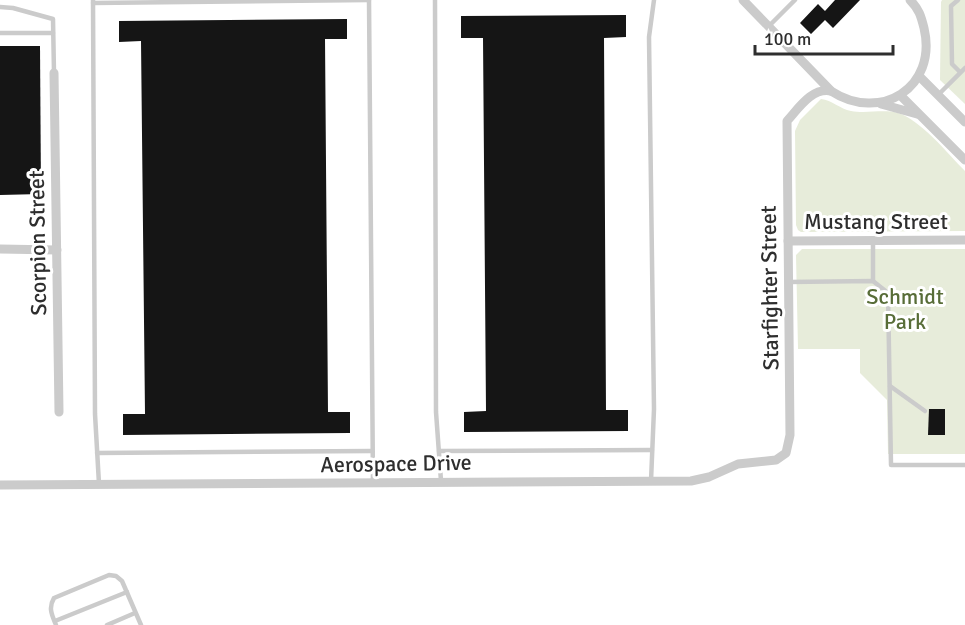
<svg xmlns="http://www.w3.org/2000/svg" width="965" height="625" viewBox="0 0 965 625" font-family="Signika,sans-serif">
	<rect width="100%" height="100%" fill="#fff"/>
	<g fill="#e7ecda">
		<path d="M942 0H965V104L940 80 941 2Z"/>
		<path d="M821 99C832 100 840 109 851 111 866 114 883 109 898 113 921 120 948 154 965 171V231L801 232 798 230 796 225 795 131 800 120Z"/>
		<path d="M802 249H965V454H888L887 400 860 373V349H798L796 255Z"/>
	</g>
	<g fill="#151515">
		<path d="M835 0H860L833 28 825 20 811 34 800 23 818 4 825 11Z"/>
		<path d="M626 15V37L604 38 606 410H628V431L464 432V412L486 411 483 38H461V16Z"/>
		<path d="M347 19V39H325L328 412H350V433L123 435V414H145L141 41 119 42V21Z"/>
		<path d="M0 46H40L41 194 0 195Z"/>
		<path d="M929 409H945V435H928Z"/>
	</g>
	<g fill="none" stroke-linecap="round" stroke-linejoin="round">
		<g stroke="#cbcbcb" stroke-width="4.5">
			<path d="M93 0 95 414 99 484"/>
			<path d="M369 0 373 483"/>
			<path d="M435 0 436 412 441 481"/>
			<path d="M958 0 951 6 952 64 960 72"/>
			<path d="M93 3 369 0"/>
			<path d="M0 7 13 8 53 19 54 73"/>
			<path d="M769 26 795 0"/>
			<path d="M0 33H53"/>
			<path d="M938 95 965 68"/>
			<path d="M873 241V281"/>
			<path d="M788 282 873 281 888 293 891 465H965"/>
			<path d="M890 386 925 411"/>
			<path d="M439 451 652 450"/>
			<path d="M97 453 372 451"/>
			<path d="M651 481 654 409 649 37 654 0"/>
			<path d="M55 621 127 592"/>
			<path d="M56 625C52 615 48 608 54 598L109 575 116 576 122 581 141 625"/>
			<path d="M107 625 135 613"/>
		</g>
		<g stroke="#cbcbcb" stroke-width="9">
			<path d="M743 0 831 91C880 123 938 88 924 28 921 16 919 9 910 0"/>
			<path d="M54 73 59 412"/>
			<path d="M919 76 965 122"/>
			<path d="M901 96 965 160"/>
			<path d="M881 104 917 114"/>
			<path d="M788 241 965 240"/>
			<path d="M0 249 57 250"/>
			<path d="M0 485 691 481 709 477 738 464 776 460 786 453 790 435 787 121C798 109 812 87 831 91"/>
		</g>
	</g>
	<g text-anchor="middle" stroke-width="6" stroke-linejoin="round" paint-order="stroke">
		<g font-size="22" fill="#2e2e2e" stroke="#fff">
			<text x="876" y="229">Mustang Street</text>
			<text transform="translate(37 243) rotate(-91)" y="8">Scorpion Street</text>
			<text transform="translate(769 288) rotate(-91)" y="8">Starfighter Street</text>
			<text transform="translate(396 463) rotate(-1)" y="8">Aerospace Drive</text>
		</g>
		<g font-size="22" fill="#586d38" stroke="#fff">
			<text x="905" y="304">Schmidt<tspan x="905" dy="25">Park</tspan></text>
		</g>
	</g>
	<path d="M755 45v9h138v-9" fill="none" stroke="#2e2e2e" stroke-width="3"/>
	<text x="764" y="45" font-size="18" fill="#2e2e2e" stroke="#ffffff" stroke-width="4.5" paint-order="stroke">100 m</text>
</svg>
